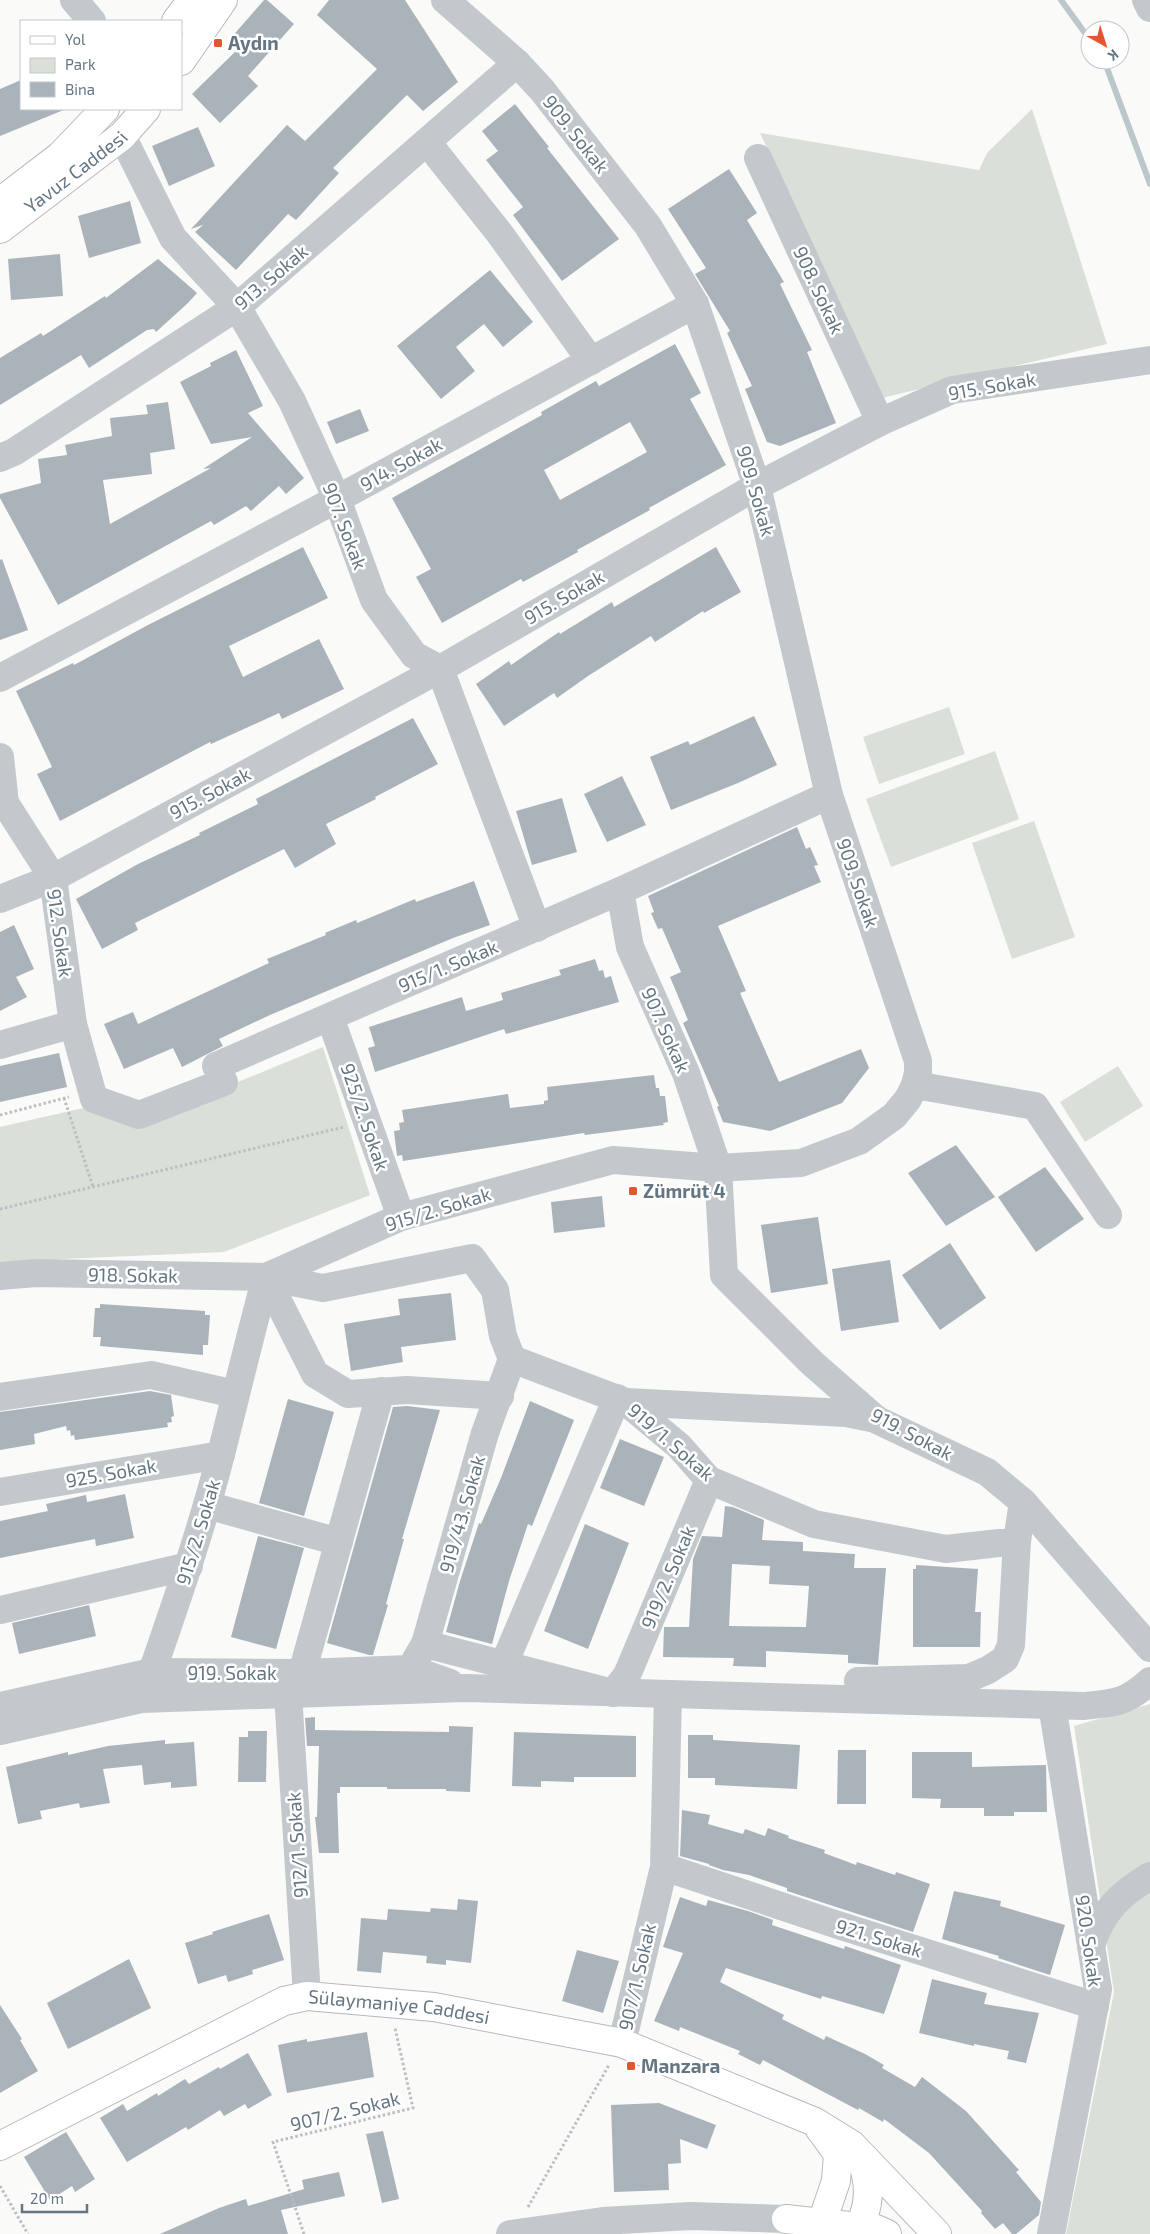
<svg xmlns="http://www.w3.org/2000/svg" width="1150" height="2234" viewBox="0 0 1150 2234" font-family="'Exo 2',sans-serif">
	<rect width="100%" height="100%" fill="#fafaf8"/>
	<g fill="#dadfd7">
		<path d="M1032 109 1107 344 882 398 760 133 979 170 987 153Z"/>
		<path d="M949 707 965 754 879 784 863 737Z"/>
		<path d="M995 751 1019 819 891 867 866 799Z"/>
		<path d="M1034 821 1075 937 1012 959 972 843Z"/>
		<path d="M323 1047 370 1195 224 1252 62 1259 0 1265V1127L83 1108 141 1122Z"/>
		<path d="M1118 1066 1143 1106 1085 1142 1060 1102Z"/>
		<path d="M1150 1704V2234H1066L1114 1992 1074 1726Z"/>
	</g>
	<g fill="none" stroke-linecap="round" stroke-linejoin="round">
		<g stroke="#bbc7cb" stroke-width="6">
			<path d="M1061 0 1090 40"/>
			<path d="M1104 60 1150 184"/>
		</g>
	</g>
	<g fill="#aab3b9" fill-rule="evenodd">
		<path d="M264 0H267L294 24 248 76 258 86 220 123 192 94 239 48 229 40Z"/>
		<path d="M329 0H405L458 82 423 111 407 95 333 168 339 173 296 220 288 214 236 270 195 232 203 225 191 229 287 125 305 141 377 69 317 15Z"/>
		<path d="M21 80V109H66L0 136V89Z"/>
		<path d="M515 104 549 147 547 148 619 239 562 281 513 215 523 207 486 160 498 151 482 131Z"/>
		<path d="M198 127 215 166 169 186 152 146Z"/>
		<path d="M729 169 757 213 747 220 784 282 780 284 812 350 807 352 836 423 780 446 767 442 745 389 752 386 727 333 730 331 695 274 706 268 668 209Z"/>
		<path d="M130 201 141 243 89 258 78 216Z"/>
		<path d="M60 254 63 296 11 300 8 259Z"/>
		<path d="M158 259 197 293 188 303 156 332 154 329 147 330 89 368 81 355 0 405V358L41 333 43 336 105 296 106 298Z"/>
		<path d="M490 270 533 322 503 347 484 324 456 347 475 371 441 399 397 346Z"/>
		<path d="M675 344 701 393 690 399 726 465 649 508 650 510 577 550 578 552 523 582 521 579 442 623 416 577 431 569 392 498 542 415 541 412 596 381 599 386ZM630 422 647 452 560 500 544 470Z"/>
		<path d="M236 350 263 406 248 413 304 478 286 494 279 486 251 511 246 506 214 525 211 521 58 605 0 498V494L41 483 38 459 67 455 65 445 112 436 110 418 148 414 146 405 168 402 175 449 150 453 152 474 103 480 110 524 211 468 203 469 252 437 211 444 180 382 211 366 210 363Z"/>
		<path d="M360 409 369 431 336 444 327 422Z"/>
		<path d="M303 547 328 598 229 646 243 677 319 639 344 689 282 719 279 713 211 744 210 742 60 821 37 774 52 767 16 691 73 663 74 665 148 625Z"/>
		<path d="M716 547 741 592 704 613 703 611 655 642 651 636 588 676 557 698 554 693 504 726 476 684 509 661 511 665 559 632 560 634 612 602 614 607Z"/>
		<path d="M2 559 28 630 0 640V560Z"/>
		<path d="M754 716 777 765 738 783 671 810 650 757 688 741 690 745Z"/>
		<path d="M413 718 438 764 375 797 376 799 326 824 336 844 295 868 284 849 135 923 138 930 102 949 76 899 138 864 200 835 199 833 258 804 256 799Z"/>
		<path d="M622 776 646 825 607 842 584 794Z"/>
		<path d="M562 798 577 852 532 865 516 811Z"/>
		<path d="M797 827 806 849 810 847 818 865 814 866 821 882 718 926 746 991 740 993 779 1082 861 1049 869 1068 842 1103 770 1131 723 1122 717 1107 719 1106 683 1023 688 1020 670 977 681 972 662 928 658 929 651 913 654 912 648 896Z"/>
		<path d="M474 881 490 925 453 938 270 1015 219 1039 223 1046 182 1067 173 1048 124 1069 104 1024 133 1012 138 1024 269 963 267 959 326 935 325 933 356 920 357 923 415 899 416 902Z"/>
		<path d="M14 925 34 969 16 977 27 997 0 1011V932Z"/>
		<path d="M595 959 599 971 603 970 605 978 611 976 619 1002 506 1034 504 1029 375 1072 368 1048 375 1046 369 1027 462 997 466 1011 503 1000 501 993 561 975 559 970Z"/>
		<path d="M59 1053 67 1087 0 1102V1066Z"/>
		<path d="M654 1075 656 1088H659L660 1096H665L668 1122 663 1123 664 1125 585 1135 584 1133 403 1161 402 1155 397 1156 394 1131 400 1130 399 1123 404 1122 402 1110 508 1094 510 1108 544 1104V1101L548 1100 547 1087Z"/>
		<path d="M956 1145 995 1197 946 1226 908 1173Z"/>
		<path d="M1045 1167 1084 1219 1036 1252 998 1197Z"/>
		<path d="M602 1196 605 1227 554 1233 551 1202Z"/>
		<path d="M818 1217 828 1284 771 1293 761 1225Z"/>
		<path d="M950 1243 986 1298 940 1330 902 1275Z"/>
		<path d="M890 1260 899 1322 841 1331 832 1269Z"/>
		<path d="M451 1293 456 1340 401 1347 403 1362 351 1371 344 1324 400 1315 398 1299Z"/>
		<path d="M100 1304 205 1311V1315H210L208 1345H203V1355L100 1346 101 1337H93L95 1308H100Z"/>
		<path d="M150 1391 171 1395 174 1416 171 1417 172 1422 167 1423 168 1427 75 1440 74 1435 71 1436 70 1430 67 1431 66 1426 34 1434 35 1444 0 1450V1412Z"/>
		<path d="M288 1399 334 1412 304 1516 259 1503Z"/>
		<path d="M530 1401 574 1420 532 1526 528 1524 509 1581 492 1644 446 1632 460 1581 479 1523 481 1524 501 1478Z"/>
		<path d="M407 1406 440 1410 402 1539H404L386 1604 388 1605 373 1655H369L327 1643 393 1407Z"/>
		<path d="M620 1439 664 1457 644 1506 600 1488Z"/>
		<path d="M125 1494 134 1538 96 1546 95 1539 0 1558V1521L48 1511 46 1504 86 1495 87 1502Z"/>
		<path d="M725 1506 733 1507 764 1520 762 1540 803 1542V1551L855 1554 854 1568H886L878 1665 848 1663V1655L766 1651V1667L733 1666 734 1658 663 1657 664 1627H689L693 1559 702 1536 722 1537ZM732 1564 770 1566 769 1584 809 1586 806 1627 729 1626Z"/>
		<path d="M585 1524 629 1543 588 1649 544 1631Z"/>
		<path d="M258 1536 304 1548 276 1649 231 1637Z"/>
		<path d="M916 1565 978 1569 975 1612H981L980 1647H913V1569H916Z"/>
		<path d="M89 1605 96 1636 19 1654 12 1623Z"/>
		<path d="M315 1717V1730L449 1732V1726L473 1727 470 1792 446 1791V1789H387V1787H340V1793H337L339 1853H319L315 1817H317L319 1746H307L305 1718Z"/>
		<path d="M248 1731H267L266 1782H238L239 1737H248Z"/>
		<path d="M514 1732 636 1736V1777H574V1782L541 1781V1787L512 1786Z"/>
		<path d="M688 1735H713V1740L800 1745 797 1789 715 1785V1778H688Z"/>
		<path d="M165 1740V1744L194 1742 197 1786 171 1788V1782L144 1785 142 1765 103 1769 110 1803 80 1808 79 1803 40 1811 42 1819 18 1824 6 1767 68 1752V1755L108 1746Z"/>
		<path d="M838 1750H866V1804H837Z"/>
		<path d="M912 1752H972V1767L1046 1765 1047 1812H1014V1816H984V1808H940L941 1799 912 1798Z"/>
		<path d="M682 1810 710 1815 708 1824 743 1834 745 1829 765 1836 768 1828 789 1836 788 1838 825 1850 824 1853 856 1865 857 1862 895 1875 896 1872 930 1884 913 1932 787 1891V1888L749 1875 723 1870 709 1865V1864L680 1856Z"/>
		<path d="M954 1891 1001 1901 1000 1906 1065 1925 1050 1975 998 1958 999 1956 942 1939Z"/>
		<path d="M680 1897 706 1906 708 1900 748 1911 773 1920 772 1925 844 1949 845 1946 901 1965 884 2014 822 1996 821 1999 726 1968 720 1982 784 2015 782 2019 824 2040 826 2036 865 2054 884 2065 882 2068 915 2087 922 2077 966 2111 1019 2170 1016 2172 1041 2202 1039 2215 1016 2234H1012L1003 2223 995 2229 981 2213 982 2211 929 2153 884 2119 883 2122 859 2108 858 2110 763 2060 760 2065 738 2054 740 2051 680 2027 679 2031 654 2021 683 1953 663 1947Z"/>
		<path d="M458 1899 478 1901 471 1963 446 1960V1965L426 1963 427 1956 383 1952 381 1973 357 1971 361 1918 387 1920 388 1909 430 1912 431 1908 457 1910Z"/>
		<path d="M269 1914 284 1960 252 1970 253 1974 228 1982 226 1975 198 1984 185 1943 213 1934 212 1932Z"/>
		<path d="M577 1950 619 1961 603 2013 562 2001Z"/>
		<path d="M129 1959 151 2008 68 2049 47 2003Z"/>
		<path d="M932 1979 987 1993 984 2004 1039 2013 1026 2063 1007 2059 1009 2051 974 2044V2046L919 2033Z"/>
		<path d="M0 2005 22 2039 20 2040 38 2071 0 2093Z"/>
		<path d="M367 2032 374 2077 287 2093 278 2045 307 2039V2042Z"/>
		<path d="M248 2053 272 2095 248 2109 245 2104 224 2116 220 2110 188 2130 186 2127 127 2162 100 2118 123 2104 127 2111 157 2093 158 2096 185 2079 189 2084 219 2067 220 2069Z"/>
		<path d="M659 2103 716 2125 707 2149 680 2139 681 2163 668 2164 669 2190 614 2192 611 2105Z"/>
		<path d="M383 2131 399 2199 382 2203 366 2134Z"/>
		<path d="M66 2132 95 2179 75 2192 72 2186 50 2200 24 2157Z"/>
		<path d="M339 2172 345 2196 281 2210 288 2234H160L219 2208 246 2199 248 2206 304 2189 302 2180Z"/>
	</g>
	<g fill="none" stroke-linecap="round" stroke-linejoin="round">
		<defs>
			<g id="major">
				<path d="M176 21 192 0"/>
				<path d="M181 61 223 0"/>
				<path d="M0 202 60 156 105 109"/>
				<path id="s1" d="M0 229 122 136 146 109"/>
				<path d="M819 2128 838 2154 836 2181 819 2231 820 2234"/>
				<path id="s2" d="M0 2146 284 2001 307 1996 434 2007 622 2043 815 2122 852 2145 937 2234"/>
				<path d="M786 2219 876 2229 887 2234"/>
				<path d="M852 2234C872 2214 872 2178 858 2155"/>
			</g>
		</defs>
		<use href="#major" stroke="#b5babe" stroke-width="30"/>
		<g stroke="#bbbfc2" stroke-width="3" stroke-dasharray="2.5 2.5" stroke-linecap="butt">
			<path d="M64 1098 93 1187"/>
			<path d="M0 1115 69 1097"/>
			<path d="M0 1209 344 1127"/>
			<path d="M0 2186 28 2234"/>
			<path d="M528 2207 609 2065"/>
			<path d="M304 2234 273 2142 413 2108 395 2028"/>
		</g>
		<g stroke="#c3c8cc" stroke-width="28">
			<path d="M74 0 92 21"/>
			<path d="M1146 0 1150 8"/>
			<path d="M122 136 173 238 237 307 292 401 337 499 374 600 414 655 440 669 537 928"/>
			<path d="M427 142 500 234 591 361"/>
			<path d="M758 158 880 422"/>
			<path d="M0 458 14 452 237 307 517 63"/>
			<path d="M0 678 337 499 695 304"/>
			<path d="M0 757 5 803 53 878 73 1024 94 1099 139 1115 224 1082 216 1066 620 891 829 795"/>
			<path d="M620 891 630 947 686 1073 718 1168 724 1275 812 1363 877 1420 987 1472 1023 1502 1150 1648"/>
			<path d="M0 899 53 878 440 669 757 486 880 422 952 390 1150 360"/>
			<path d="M330 1017 401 1217"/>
			<path d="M0 1045 73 1024"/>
			<path d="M915 1085 1035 1106 1108 1215"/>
			<path d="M0 1276 36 1273 266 1277 323 1288 472 1258 495 1290 503 1336 512 1359 626 1402 679 1446 709 1480 814 1524 946 1549 1017 1541 1023 1502"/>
			<path d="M266 1277 401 1217 613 1160 718 1168 801 1163 859 1141 894 1116 908 1099 915 1085 918 1073V1061L829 795 757 486 695 304 648 226 542 90 517 63 445 0"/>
			<path d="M266 1277 315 1374 348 1394 407 1390 500 1396"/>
			<path d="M0 1397 151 1375 235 1394"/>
			<path d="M626 1402 846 1413 876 1419"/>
			<path d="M0 1492 221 1455"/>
			<path d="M207 1505 339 1542"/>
			<path d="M0 1610 189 1566"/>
			<path d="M425 1644 613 1693 627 1675 709 1480"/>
			<path d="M416 1659 425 1644 485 1433 512 1359"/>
			<path d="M504 1664 617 1398"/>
			<path d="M152 1672C177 1600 202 1528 221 1454 236 1395 250 1336 266 1277"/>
			<path d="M302 1673 381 1391"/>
			<path d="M858 1681 969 1678 988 1670 1005 1659 1011 1645 1017 1541"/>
			<path d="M288 1694 307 1996"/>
			<path d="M0 1706 152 1672 302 1673 410 1669 450 1683"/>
			<path d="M0 1731 141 1699 465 1688 1083 1706C1115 1703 1126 1703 1150 1681"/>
			<path d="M664 1867 838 1925 1095 2006"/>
			<path d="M1091 1946C1102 1911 1119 1895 1150 1876"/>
			<path d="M622 2043 664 1867 668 1694"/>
			<path d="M510 2234 603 2221 690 2216 786 2219"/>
			<path d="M1051 2234 1098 1989 1052 1705"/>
		</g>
		<use href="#major" stroke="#fff" stroke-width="28"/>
	</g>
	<g fill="#e4572e" stroke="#fff" stroke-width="2">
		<rect x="213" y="38" width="10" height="10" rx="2.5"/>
		<rect x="628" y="1186" width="10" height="10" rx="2.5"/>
		<rect x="626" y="2061" width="10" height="10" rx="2.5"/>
	</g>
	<g text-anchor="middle" stroke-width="5" stroke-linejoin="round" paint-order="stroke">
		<g font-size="19" font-weight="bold" fill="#657683" stroke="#fff" text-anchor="start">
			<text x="228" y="50">Aydın</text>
			<text x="643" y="1198">Zümrüt 4</text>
			<text x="641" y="2073">Manzara</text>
		</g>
		<g font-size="19" fill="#657683" stroke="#fff">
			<text transform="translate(576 134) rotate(52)" y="7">909. Sokak</text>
			<text dy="7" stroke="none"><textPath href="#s1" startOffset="95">Yavuz Caddesi</textPath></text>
			<text transform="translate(271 277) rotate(-40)" y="7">913. Sokak</text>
			<text transform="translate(819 290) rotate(65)" y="7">908. Sokak</text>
			<text transform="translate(992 386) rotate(-10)" y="7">915. Sokak</text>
			<text transform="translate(401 464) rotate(-29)" y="7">914. Sokak</text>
			<text transform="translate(756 491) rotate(74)" y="7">909. Sokak</text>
			<text transform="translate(345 526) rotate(69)" y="7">907. Sokak</text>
			<text transform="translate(564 597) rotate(-30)" y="7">915. Sokak</text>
			<text transform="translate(210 793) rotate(-28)" y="7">915. Sokak</text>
			<text transform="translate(858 883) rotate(71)" y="7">909. Sokak</text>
			<text transform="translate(60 933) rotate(82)" y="7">912. Sokak</text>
			<text transform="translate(448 966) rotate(-23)" y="7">915/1. Sokak</text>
			<text transform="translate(666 1030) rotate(66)" y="7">907. Sokak</text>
			<text transform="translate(365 1117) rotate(71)" y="7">925/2. Sokak</text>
			<text transform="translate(438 1209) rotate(-17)" y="7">915/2. Sokak</text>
			<text transform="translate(133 1275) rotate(1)" y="7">918. Sokak</text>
			<text transform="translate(912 1434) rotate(28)" y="7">919. Sokak</text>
			<text transform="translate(671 1442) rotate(41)" y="7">919/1. Sokak</text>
			<text transform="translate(111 1473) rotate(-10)" y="7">925. Sokak</text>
			<text transform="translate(462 1514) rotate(-74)" y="7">919/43. Sokak</text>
			<text transform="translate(198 1532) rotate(-73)" y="7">915/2. Sokak</text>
			<text transform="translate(668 1577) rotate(-67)" y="7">919/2. Sokak</text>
			<text x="232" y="1680">919. Sokak</text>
			<text transform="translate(297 1845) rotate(-94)" y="7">912/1. Sokak</text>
			<text transform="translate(879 1938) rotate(17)" y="7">921. Sokak</text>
			<text transform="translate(1089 1941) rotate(82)" y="7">920. Sokak</text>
			<text transform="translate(637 1977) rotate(-77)" y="7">907/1. Sokak</text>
			<text dy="7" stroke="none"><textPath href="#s2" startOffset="435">Sülaymaniye Caddesi</textPath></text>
			<text transform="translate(345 2111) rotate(-14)" y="7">907/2. Sokak</text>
		</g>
	</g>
	<rect x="20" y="20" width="162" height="90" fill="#ffffff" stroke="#c1c8cd"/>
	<rect x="30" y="36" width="25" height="8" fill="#ffffff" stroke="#c1c8cd"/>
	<text x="65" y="45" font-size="15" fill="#657683">Yol</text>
	<rect x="30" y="58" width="25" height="15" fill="#dadfd7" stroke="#c1c8cd"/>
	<text x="65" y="70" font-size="15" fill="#657683">Park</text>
	<rect x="30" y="82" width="25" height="15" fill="#aab3b9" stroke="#c1c8cd"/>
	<text x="65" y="95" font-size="15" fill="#657683">Bina</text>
	<g transform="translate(1105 45) rotate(141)"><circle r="24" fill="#ffffff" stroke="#c1c8cd"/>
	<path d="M0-4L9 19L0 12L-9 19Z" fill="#e4572e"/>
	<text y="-8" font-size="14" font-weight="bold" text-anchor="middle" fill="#657683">K</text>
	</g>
	<path d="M22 2204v8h65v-8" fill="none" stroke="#657683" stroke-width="2.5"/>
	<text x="30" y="2204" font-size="15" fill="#657683" stroke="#ffffff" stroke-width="4" paint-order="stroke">20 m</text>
</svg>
